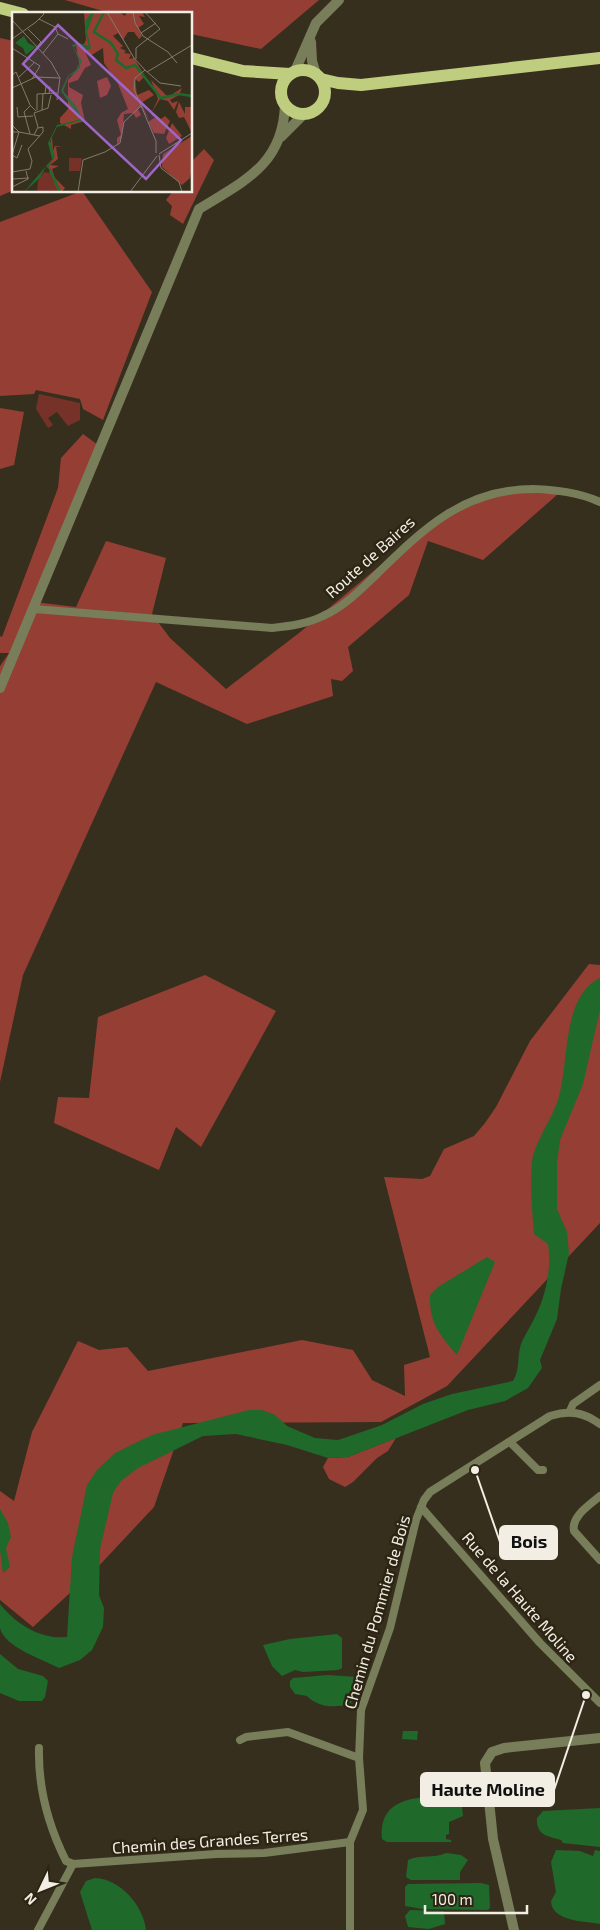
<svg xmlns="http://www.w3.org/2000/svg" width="600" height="1930" viewBox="0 0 600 1930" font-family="'Exo 2',sans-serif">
	<rect width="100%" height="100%" fill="#372f1e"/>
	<path fill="#763229" d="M39 394 80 403V420L68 426 57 412 48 418 53 425 48 428 36 409Z"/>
	<g fill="#953e34">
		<path d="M65 0H319L261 49 191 34V14H113Z"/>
		<path d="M0 38 14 41V190L0 196Z"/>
		<path d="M204 149 214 160 183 224 170 215 172 206 166 200 173 191H191V162Z"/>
		<path d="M82 191 152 292 103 420 83 409 80 399 36 390 34 394 0 396V222Z"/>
		<path d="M0 408 24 412 14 465 0 469Z"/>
		<path d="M83 434 98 445 35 602 76 607 106 541 166 558 152 614 170 638 226 689 299 633 435 520 498 492 558 494 483 560 428 541 409 595 348 647 353 671 342 681 331 679 333 696 247 724 156 682 23 975 0 1082V666L9 653H0V636L2 637 58 488 61 458Z"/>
		<path d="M589 964 600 965V1223L447 1386 381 1422 183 1423 154 1507 95 1570 33 1627 0 1600V1491L14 1501 32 1432 78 1341 99 1350 127 1347 148 1371 302 1340 353 1350 372 1380 405 1396 404 1365 430 1357 384 1177 422 1179 430 1176 444 1149 474 1136 485 1123 496 1107 530 1041Z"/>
		<path d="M205 975 276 1011 201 1147 176 1127 159 1170 54 1123 58 1097 89 1098 98 1017Z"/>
		<path d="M396 1438 388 1451 377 1458 353 1482 345 1487 329 1479 323 1467 328 1458 348 1457Z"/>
	</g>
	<g fill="#1f692b">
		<path d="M600 978V1010L583 1084 560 1140 557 1163V1209L567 1232 569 1253 561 1289 557 1319 540 1360 542 1368 528 1388 505 1401 468 1410 348 1457 328 1458 287 1445 236 1434 203 1436 138 1468 121 1481 113 1493 100 1549 99 1595 104 1608 103 1627 92 1650 80 1660 59 1668C44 1660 4 1647 0 1628 0 1621 0 1611 0 1604 16 1624 41 1640 67 1637L72 1557 87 1485 97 1470 115 1453 152 1435 249 1410H262L275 1415 287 1426 315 1438 338 1440 382 1425 423 1404 452 1394 513 1381C520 1370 517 1357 521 1344 524 1337 528 1330 532 1323 545 1299 552 1271 548 1244L534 1234C532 1211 530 1186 532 1162 534 1144 550 1122 557 1103 570 1068 560 997 600 978Z"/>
		<path d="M487 1257 495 1262 457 1355C440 1335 429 1323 430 1295L438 1287Z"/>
		<path d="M0 1509 8 1523 11 1537 6 1548 10 1567 3 1573 0 1550Z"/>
		<path d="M337 1634 342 1638V1668L338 1670 303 1672 295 1670 282 1676 272 1666 263 1645 290 1639Z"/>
		<path d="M0 1654 18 1669 43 1676 48 1681 45 1697 42 1701H19L0 1693Z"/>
		<path d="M328 1675 358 1677V1685L351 1703C337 1709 317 1707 307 1696L295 1694 290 1687V1681L293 1678Z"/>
		<path d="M403 1731H418L417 1740 402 1739Z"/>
		<path d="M455 1796 461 1799 463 1816 449 1822V1834L446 1835V1839L451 1840V1842H387L382 1839C378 1794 422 1797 455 1796Z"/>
		<path d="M600 1808V1847L563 1843 561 1840C547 1836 536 1835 537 1818L543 1811Z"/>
		<path d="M556 1850 580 1851 593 1856 595 1850 600 1851V1924C585 1921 552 1922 551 1901L556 1892 551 1862Z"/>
		<path d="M446 1853 461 1855 468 1860 460 1872V1880H411L406 1877 408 1860C420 1854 434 1859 446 1853Z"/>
		<path d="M95 1878C120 1879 143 1905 146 1930H92L80 1892 86 1881Z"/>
		<path d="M481 1883 489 1885 490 1908 488 1910 422 1909 405 1906V1887L408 1884Z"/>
		<path d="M410 1910 444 1911 445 1924 429 1929 408 1927 405 1916Z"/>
	</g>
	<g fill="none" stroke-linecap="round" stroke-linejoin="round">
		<g stroke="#787e5a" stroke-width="8">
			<path d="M34 609 272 628C290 626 307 624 323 616 345 606 360 590 377 574 423 529 464 489 533 489 556 490 578 492 600 502"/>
			<path d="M570 1411 573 1404 600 1385"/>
			<path d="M510 1442 538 1470H543"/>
			<path d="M600 1496C590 1505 571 1516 574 1531L600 1560"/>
			<path d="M421 1507 540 1643 600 1703"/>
			<path d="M240 1740 246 1737 288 1732 359 1758"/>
			<path d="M39 1748C38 1789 48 1825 66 1861L73 1864 216 1854 264 1853 350 1842"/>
			<path d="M38 1930 73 1864"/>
			<path d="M350 1930V1842L363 1810 359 1758 361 1710 390 1628 416 1520 424 1500 430 1492 550 1416C570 1410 583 1412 600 1424"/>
		</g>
		<g stroke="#787e5a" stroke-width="10">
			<path d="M311 42 312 61 316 74"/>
			<path d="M295 71 316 23 339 0"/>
			<path d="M281 137 304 114"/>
			<path d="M0 688 199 209C244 181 283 165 285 105"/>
			<path d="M514 1930 493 1839 485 1763 492 1752 504 1748 600 1738"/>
		</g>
		<g stroke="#bfcd7f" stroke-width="12">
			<path d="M0 8 23 14"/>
			<path d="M191 58 243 71 290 74"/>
			<circle cx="303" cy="92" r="22"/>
			<path d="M321 79 338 83 361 85 600 58"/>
		</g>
	</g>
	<g text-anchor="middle" stroke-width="5" stroke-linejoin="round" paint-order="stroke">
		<g font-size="16" fill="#f2eee3" stroke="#2d2514">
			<text transform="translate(370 557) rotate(-42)" y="6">Route de Baires</text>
			<text transform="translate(520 1597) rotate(49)" y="6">Rue de la Haute Moline</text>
			<text transform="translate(377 1612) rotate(-74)" y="6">Chemin du Pommier de Bois</text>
			<text transform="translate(210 1841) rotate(-4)" y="6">Chemin des Grandes Terres</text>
		</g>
	</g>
	<g transform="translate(12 12)">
		<rect width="180" height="180" fill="#372f1e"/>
		<path d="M57 146H70L68 159H57ZM32 160 37 161 46 180H25L26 169Z" fill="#763229"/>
		<path d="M72 0H107L113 4 115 0H130L133 5 127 4 132 12 126 16 130 24 127 27 122 20H116L111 28 106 21 101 24 111 34 108 36 114 39 112 41 119 42 117 47 122 46 131 61 132 65 127 70 123 67 125 83 137 78 142 83 129 91 137 108 129 95 126 97 129 103 124 106 121 101 112 102 110 125 105 134V126L109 123 105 108 109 101 116 97 106 72 92 51 91 36 78 44 73 40 79 53 73 56 66 68 57 71V75L71 83 69 91 73 109 59 113V117L48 111V106L56 97V68L68 55 64 34 72 32 74 28ZM95 65 99 74 95 83 88 86 85 69ZM139 68 156 85 170 76 167 83 158 88 160 91 166 89 162 98 156 89 148 87 140 100 144 104 142 105 139 102 146 87ZM167 90 173 102V95H180L179 119 172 105 167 106 164 100ZM145 104 149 107 153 104 158 109 152 122 142 121 136 110ZM160 111 170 124 157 132 154 126ZM40 124 41 139 43 134 50 135H44L46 147 38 153 47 154 40 157 43 166 53 176 50 180H46L37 160 40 161 36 154 42 146 38 133ZM180 124V154L178 166 170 173 150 155 151 142Z" fill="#953e34"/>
		<path d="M80 0 82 1 75 20 79 36 74 39 68 33 61 35 70 49 65 60 57 64 51 79 64 94 71 108 45 115 38 129 43 144 36 154 40 161 34 154 28 166 12 180 40 147 36 131 45 113 69 107 49 79 56 64 64 58 68 50 60 33 67 31 77 34 73 20 74 8ZM12 24 16 31 24 35 14 43 11 36 3 31Z" fill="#1f692b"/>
		<path fill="none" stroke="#1f692b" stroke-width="2.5" d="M92 0 82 20 99 31 106 42 104 48 114 56 123 53 149 86 167 82 180 84M38 158 48 180"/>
		<path fill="none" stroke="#827b6d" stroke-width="1" d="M95 0 122 46 133 58 148 71 169 74M121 0 123 11 131 24 156 40 165 51M27 7 43 15 46 22 56 27M0 8 39 50 48 66M16 17 29 30 25 35M129 21 144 11M0 27 24 10 32 2 30 0M0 36 28 54 20 67M31 41 46 22M124 47V36L148 17 133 0M133 58 123 66 122 77 144 129V141M135 60 180 33M0 63 4 60 18 93 24 99M7 65 23 50M0 76 24 65 48 66M33 82 34 74 38 75 37 82M45 88 48 66M18 94 12 100 18 122M5 95 6 105 21 104M25 98V82L45 81M30 98 31 82M0 113 7 120 28 124M0 120H7L0 143M22 123 26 115 22 101 36 96 39 83M93 140 108 131 112 110 129 94M147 142 180 121M0 143 5 146 10 133M147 143 149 156 167 170 170 180M0 160 18 157 20 149 16 137 31 120V115L26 116M0 167 17 166M0 175 16 167 14 159M66 180 71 148 93 140M118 180 145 144"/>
		<path fill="#9f66ca" fill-opacity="0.15" stroke="#9f66ca" stroke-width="2.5" d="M46 13 169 128 134 167 11 52Z"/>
		<rect width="180" height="180" fill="none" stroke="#f2eee3" stroke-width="2.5"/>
	</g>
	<path fill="none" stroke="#f2eee3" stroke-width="2" d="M475 1470L500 1542M586 1695L554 1790"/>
	<g fill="#f2eee3" stroke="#2d2514" stroke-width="2">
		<circle cx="475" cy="1470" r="5"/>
		<circle cx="586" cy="1695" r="5"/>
	</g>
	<g fill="#f2eee3" stroke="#f2eee3" stroke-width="2">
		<rect x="500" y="1526" width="57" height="33" rx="5"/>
		<rect x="421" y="1773" width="133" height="33" rx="5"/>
	</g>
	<g font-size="18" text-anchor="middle" font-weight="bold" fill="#111">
		<text x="529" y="1548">Bois</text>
		<text x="488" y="1796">Haute Moline</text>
	</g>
	<g transform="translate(40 1890) rotate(227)" stroke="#2d2514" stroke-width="4" paint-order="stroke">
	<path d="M0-4L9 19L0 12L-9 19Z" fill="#f2eee3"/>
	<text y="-8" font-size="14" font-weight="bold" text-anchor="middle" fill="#f2eee3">N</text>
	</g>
	<path d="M425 1905v8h102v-8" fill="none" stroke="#f2eee3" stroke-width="2.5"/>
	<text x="432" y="1905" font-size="15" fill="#f2eee3" stroke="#2d2514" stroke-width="4" paint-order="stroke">100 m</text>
</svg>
